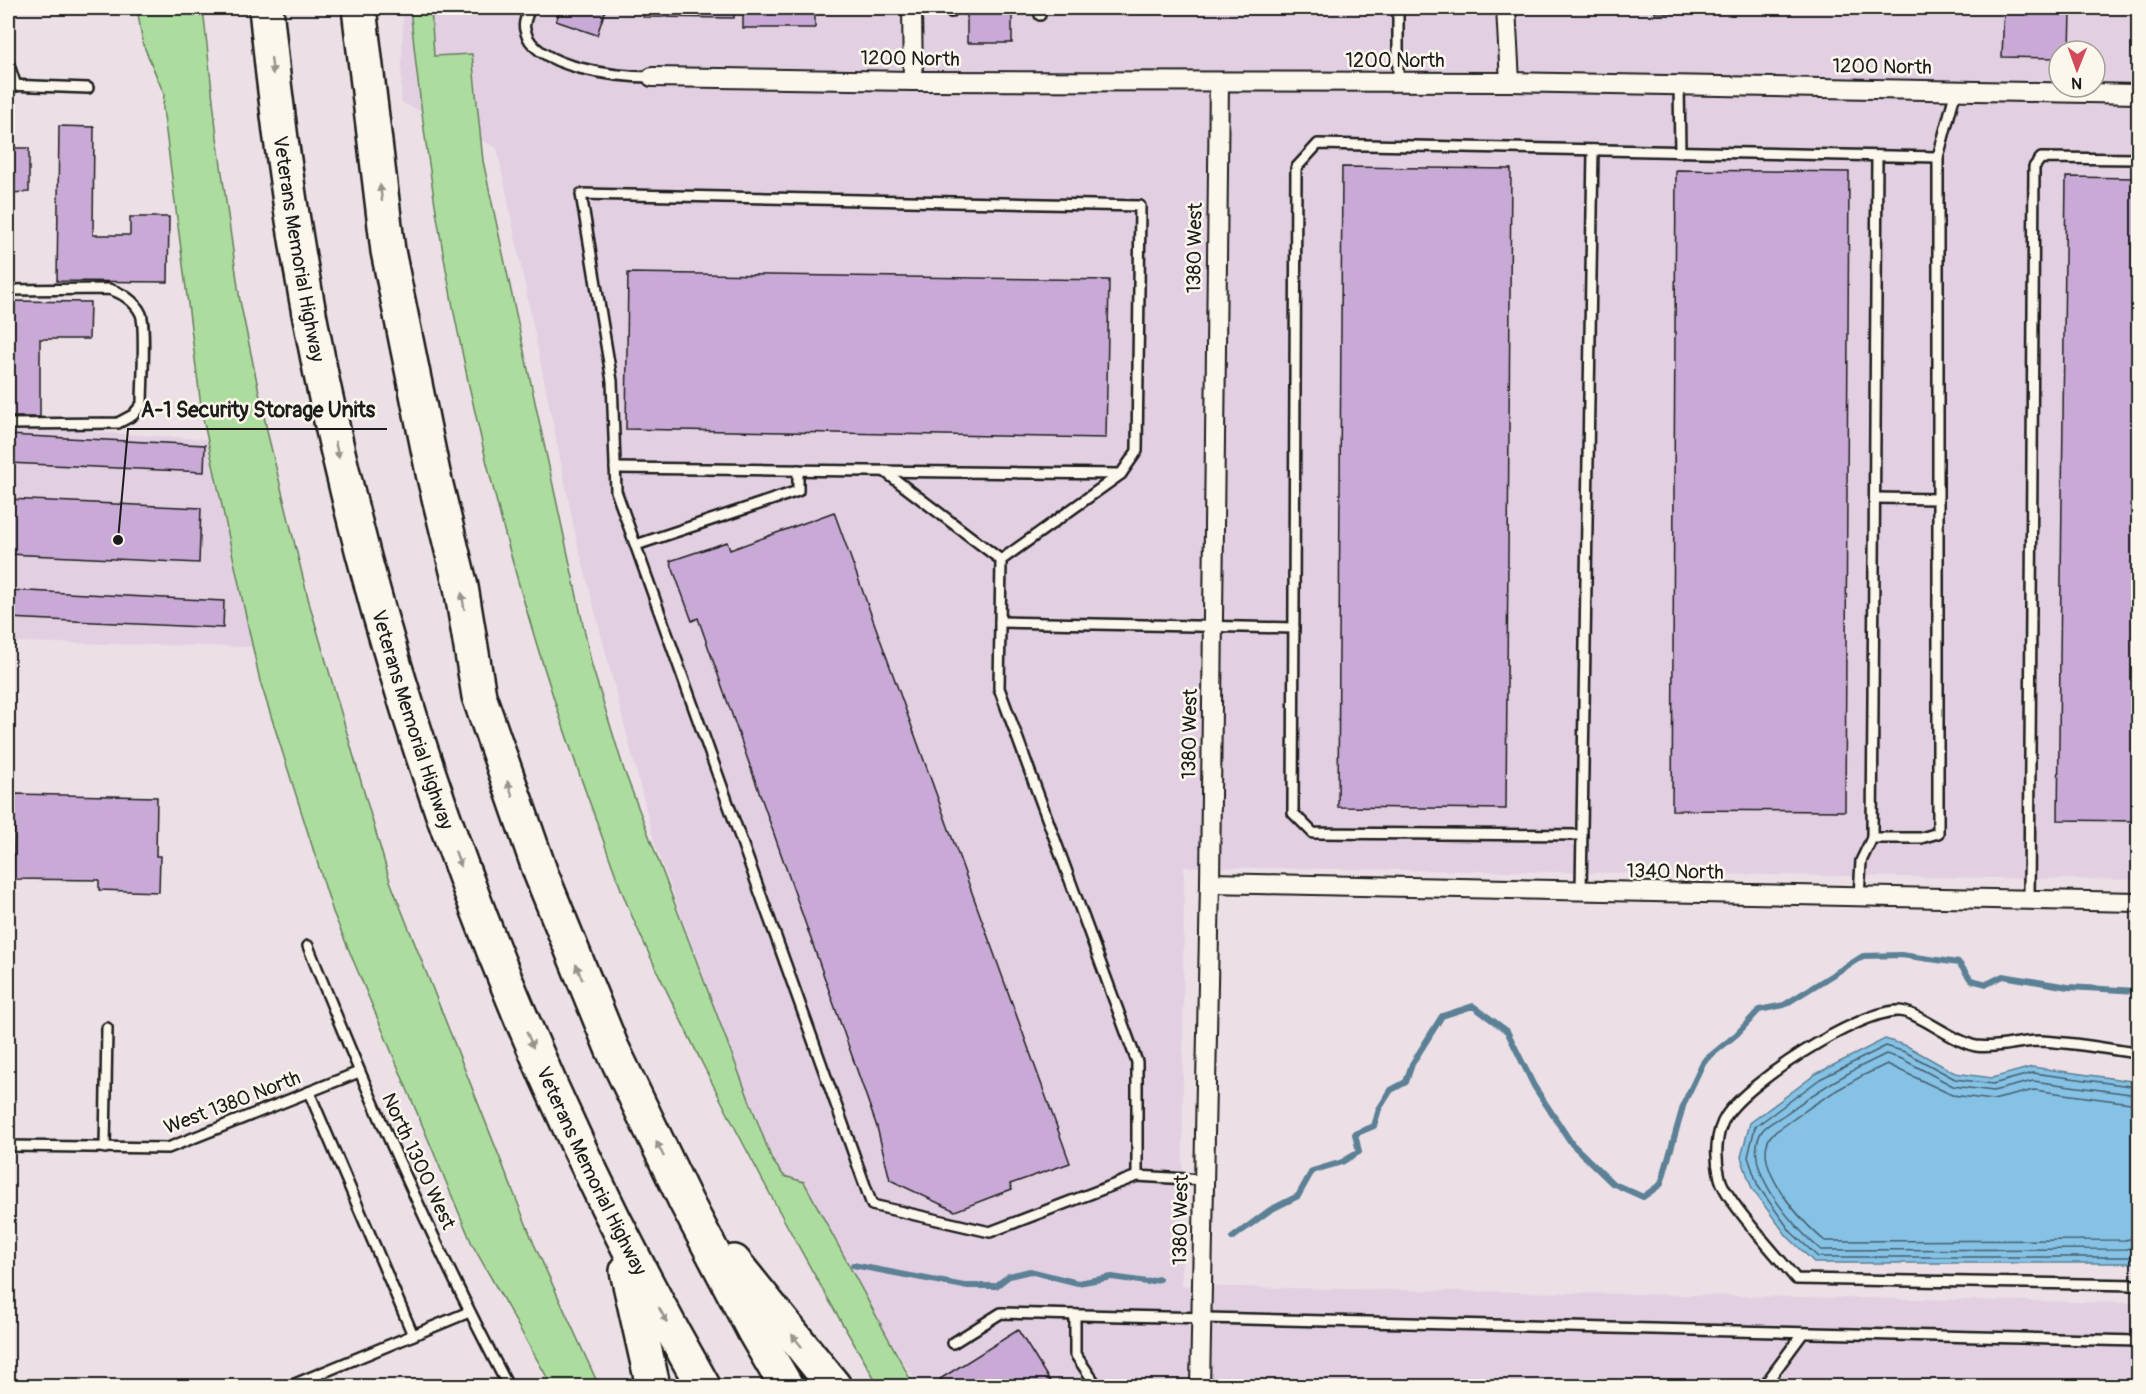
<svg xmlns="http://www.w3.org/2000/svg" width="2146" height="1394" viewBox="0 0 2146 1394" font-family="Pangolin,sans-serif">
	<rect width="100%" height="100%" fill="#ece0e6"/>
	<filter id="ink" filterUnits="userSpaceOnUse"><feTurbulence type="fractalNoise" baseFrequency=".0167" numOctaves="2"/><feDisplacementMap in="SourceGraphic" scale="12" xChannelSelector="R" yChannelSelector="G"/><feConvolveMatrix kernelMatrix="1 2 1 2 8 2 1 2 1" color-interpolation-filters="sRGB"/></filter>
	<g filter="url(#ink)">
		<g fill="#e2d0e2" fill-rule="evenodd">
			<path d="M403 8H2138V880L1184 867 1182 1286 2138 1303V1386H919L770 1158 655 844 576 538 497 148 401 102ZM2059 51H2095V87H2059Z"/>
			<path d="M8 427 206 439 252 647 8 642Z"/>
		</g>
		<g fill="#acdd9e" stroke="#647c5d" stroke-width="1.5">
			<path d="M137 8H203L217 137 240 301 268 435 310 606 390 881 534 1244 599 1386H552L472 1244 333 912 260 681 202 414 163 108 164 94 143 44Z"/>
			<path d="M410 8H431L434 56 472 54 483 161 592 666 624 770 772 1160 784 1176 804 1182 914 1386H879C816 1281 757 1173 702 1063 677 1012 651 961 629 909 614 873 602 835 588 798 496 544 436 277 410 8Z"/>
		</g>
		<path fill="#85c2e5" stroke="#5b8095" stroke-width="1.5" d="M1885 1039 1907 1046 1955 1073 1992 1078 2032 1067 2138 1082V1258L2133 1263H1815L1787 1236 1752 1189 1741 1157 1750 1123 1816 1074Z"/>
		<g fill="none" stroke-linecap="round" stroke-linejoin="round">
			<g stroke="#465e6c" stroke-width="1.5">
				<path d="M2138 1087 2033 1073 1993 1084 1955 1079 1905 1052 1886 1046 1820 1079 1755 1127 1748 1157 1758 1186 1791 1232 1818 1257H2130L2138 1254"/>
				<path d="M2138 1095 2033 1081 1993 1091 1953 1086 1902 1059 1886 1054C1849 1071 1817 1090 1784 1115 1778 1119 1766 1125 1762 1131 1739 1167 1795 1229 1821 1250L2127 1249 2138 1246"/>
				<path d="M2138 1104 2034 1090 1993 1100 1952 1095 1887 1064C1851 1080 1820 1099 1788 1123 1783 1127 1773 1132 1770 1137 1752 1167 1802 1223 1825 1241L2125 1240 2138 1237"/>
			</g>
			<g stroke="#5b8095" stroke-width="6">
				<path d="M1232 1238 1270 1210 1298 1196 1312 1171 1342 1162 1359 1152 1355 1134 1374 1126 1379 1109 1391 1090 1406 1082 1412 1064 1442 1016 1473 1006 1507 1031 1534 1086 1572 1144 1612 1183 1643 1197 1661 1184 1684 1103 1704 1061 1737 1034 1759 1010 1784 1005 1863 956 1901 955 1959 963 1971 980 1987 984 2003 976 2068 987 2138 991"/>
				<path d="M853 1265 964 1286H996L1009 1276 1030 1271 1078 1283 1112 1277 1147 1282 1159 1279"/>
			</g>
		</g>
		<g fill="#c9aad7" stroke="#1c1c1c" stroke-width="1.5">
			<path d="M561 8H606L597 35 556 21Z"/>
			<path d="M643 8H734V18L643 17Z"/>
			<rect x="743" y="8" width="72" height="20"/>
			<rect x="967" y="8" width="45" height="35"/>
			<path d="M1655 8H1702V14L1655 13Z"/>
			<path d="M2004 8H2035V12H2071L2070 51H2059V58L2002 57Z"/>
			<path d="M59 126 94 127 93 235H130V217H169L168 282 57 281Z"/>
			<path d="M8 148H29V192L8 193Z"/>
			<path d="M1342 167 1511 169 1506 809 1338 807Z"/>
			<path d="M1676 170 1849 172 1845 811 1672 810Z"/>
			<path d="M2066 177 2138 178V821L2058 820Z"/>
			<path d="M628 273 1109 280 1106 438 626 429Z"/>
			<path d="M8 301 90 302 89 339H40V417H8Z"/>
			<path d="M8 435 205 445 204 472 8 463Z"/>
			<path d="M8 499 201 508 199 563 8 554Z"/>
			<path d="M834 512 1070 1163 1010 1184 1012 1189 955 1211 890 1180 877 1127 698 618 692 621 670 561 727 542 730 550Z"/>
			<path d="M8 590 224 601 223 628 8 618Z"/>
			<path d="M15 794 157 797 156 856H160L159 892 99 890V880L13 879Z"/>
			<path d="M1018 1330 1053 1386H945L940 1379Z"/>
		</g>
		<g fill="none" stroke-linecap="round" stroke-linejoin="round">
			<defs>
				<g id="service">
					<path d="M530 8C527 15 523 23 525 30 534 69 621 77 652 77"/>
					<path d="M1040 8V15"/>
					<path d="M1398 8V82"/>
					<path d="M951 12 952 8"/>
					<path d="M8 62 16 86"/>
					<path d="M8 85 88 88"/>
					<path d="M1679 85 1680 152"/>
					<path d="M8 290 108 289C121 292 135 301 141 314 146 327 142 386 142 404L133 415 118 423 8 424"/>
					<path d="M615 468 1121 474"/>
					<path d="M884 471 1001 560"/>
					<path d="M1875 498 1938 499"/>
					<path d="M636 545 798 491V470"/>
					<path d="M1000 622 1294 628"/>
					<path d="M1582 835 1313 833 1293 813 1296 168 1318 144 1938 157"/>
					<path d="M1872 838 1877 156"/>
					<path d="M1581 891 1593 150"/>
					<path d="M1859 897 1861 861 1872 838H1921L1938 833V157L1956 90"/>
					<path d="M2029 901 2034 167 2041 158 2138 159"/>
					<path d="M308 946C368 1096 433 1244 508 1386"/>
					<path d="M2138 1053C2106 1049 2072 1042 2039 1041 2018 1041 1997 1049 1976 1046 1952 1042 1917 1010 1897 1011 1855 1013 1749 1081 1726 1116 1715 1133 1715 1159 1720 1178 1725 1200 1780 1259 1796 1279L2138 1285"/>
					<path d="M309 1092 413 1335"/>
					<path d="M8 1146 168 1148 359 1072"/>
					<path d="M105 1148 107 1028"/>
					<path d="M1137 1176V1062L999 688 1001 560 1121 474 1137 451 1140 206 581 194 612 381 616 491 872 1205 990 1232 1137 1176 1204 1180"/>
					<path d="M1075 1315V1354L1097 1386"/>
					<path d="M953 1343 1001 1313 2138 1341"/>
					<path d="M290 1386 469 1312"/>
					<path d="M1764 1386 1803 1333"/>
				</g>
				<g id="minor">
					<path d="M912 8 913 81"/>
					<path d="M1506 8 1510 82"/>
					<path d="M652 77 913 81 1510 82 2138 94"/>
					<path d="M1210 883 2138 902"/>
					<path d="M1200 1386 1210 883 1219 82"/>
				</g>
				<g id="motorway">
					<path id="s1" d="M266 8C312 493 462 963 703 1386"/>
					<path d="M359 8 388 251 433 473 461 587 479 696 541 874 612 1048 686 1202 755 1333 786 1386"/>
					<path d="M734 1262 834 1386"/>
					<path d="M627 1271 653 1386"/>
				</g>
			</defs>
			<use href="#service" stroke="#1c1c1c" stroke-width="14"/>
			<use href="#minor" stroke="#1c1c1c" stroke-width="22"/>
			<use href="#motorway" stroke="#1c1c1c" stroke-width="38"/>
			<use href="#service" stroke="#fbf7ec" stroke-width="9"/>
			<use href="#minor" stroke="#fbf7ec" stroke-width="18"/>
			<use href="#motorway" stroke="#fbf7ec" stroke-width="33"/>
		</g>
		<defs><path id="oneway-solid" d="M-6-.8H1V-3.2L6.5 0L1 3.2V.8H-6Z" transform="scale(1.5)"/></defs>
		<g fill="#97948e">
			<use href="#oneway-solid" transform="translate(272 66) rotate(84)"/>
			<use href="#oneway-solid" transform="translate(381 193) rotate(-97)"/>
			<use href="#oneway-solid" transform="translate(337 450) rotate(77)"/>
			<use href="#oneway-solid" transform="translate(463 601) rotate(-99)"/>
			<use href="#oneway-solid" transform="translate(510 789) rotate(-109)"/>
			<use href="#oneway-solid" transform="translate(458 859) rotate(70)"/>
			<use href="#oneway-solid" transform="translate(579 972) rotate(-113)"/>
			<use href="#oneway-solid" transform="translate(530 1040) rotate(67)"/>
			<use href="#oneway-solid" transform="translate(660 1149) rotate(-116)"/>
			<use href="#oneway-solid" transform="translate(663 1315) rotate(61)"/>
			<use href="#oneway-solid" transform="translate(797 1341) rotate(-129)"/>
		</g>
	</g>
	<g text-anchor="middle" stroke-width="5" stroke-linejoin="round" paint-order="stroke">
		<g font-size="20" fill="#1c1c1c" stroke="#fbf7ec">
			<text transform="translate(910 58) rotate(1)" y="7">1200 North</text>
			<text x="1395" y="67">1200 North</text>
			<text transform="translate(1882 66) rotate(1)" y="7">1200 North</text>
			<text dy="7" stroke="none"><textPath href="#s1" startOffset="243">Veterans Memorial Highway</textPath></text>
			<text transform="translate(1194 248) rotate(-89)" y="7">1380 West</text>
			<text dy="7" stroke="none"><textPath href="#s1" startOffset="728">Veterans Memorial Highway</textPath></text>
			<text transform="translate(1189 734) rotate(-89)" y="7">1380 West</text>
			<text transform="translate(1675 871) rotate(1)" y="7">1340 North</text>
			<text transform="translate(232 1102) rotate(-21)" y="7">West 1380 North</text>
			<text transform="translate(419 1161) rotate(65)" y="7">North 1300 West</text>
			<text dy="7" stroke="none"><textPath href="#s1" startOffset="1214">Veterans Memorial Highway</textPath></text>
			<text transform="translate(1180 1220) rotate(-89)" y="7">1380 West</text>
		</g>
	</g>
	<path fill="none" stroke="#1c1c1c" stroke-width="2" d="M118 540L128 429H387"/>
	<circle fill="#1c1c1c" stroke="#fbf7ec" stroke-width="2" cx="118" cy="540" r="6"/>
	<g font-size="21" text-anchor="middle" font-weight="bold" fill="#1c1c1c" stroke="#fbf7ec" stroke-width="5" stroke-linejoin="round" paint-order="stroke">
		<text x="258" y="417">A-1 Security Storage Units</text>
	</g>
	<rect width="2146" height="1394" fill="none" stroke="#fbf7ec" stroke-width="30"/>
	<rect x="15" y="15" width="2116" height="1364" fill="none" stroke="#1c1c1c" stroke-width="2" filter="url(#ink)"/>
	<g transform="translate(2077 69) rotate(181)"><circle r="28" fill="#fbf7ec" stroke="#a29f99" stroke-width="1.5"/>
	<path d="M0-4.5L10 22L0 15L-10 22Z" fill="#d1495b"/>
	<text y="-9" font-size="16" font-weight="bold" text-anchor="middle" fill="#1c1c1c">N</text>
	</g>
</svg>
